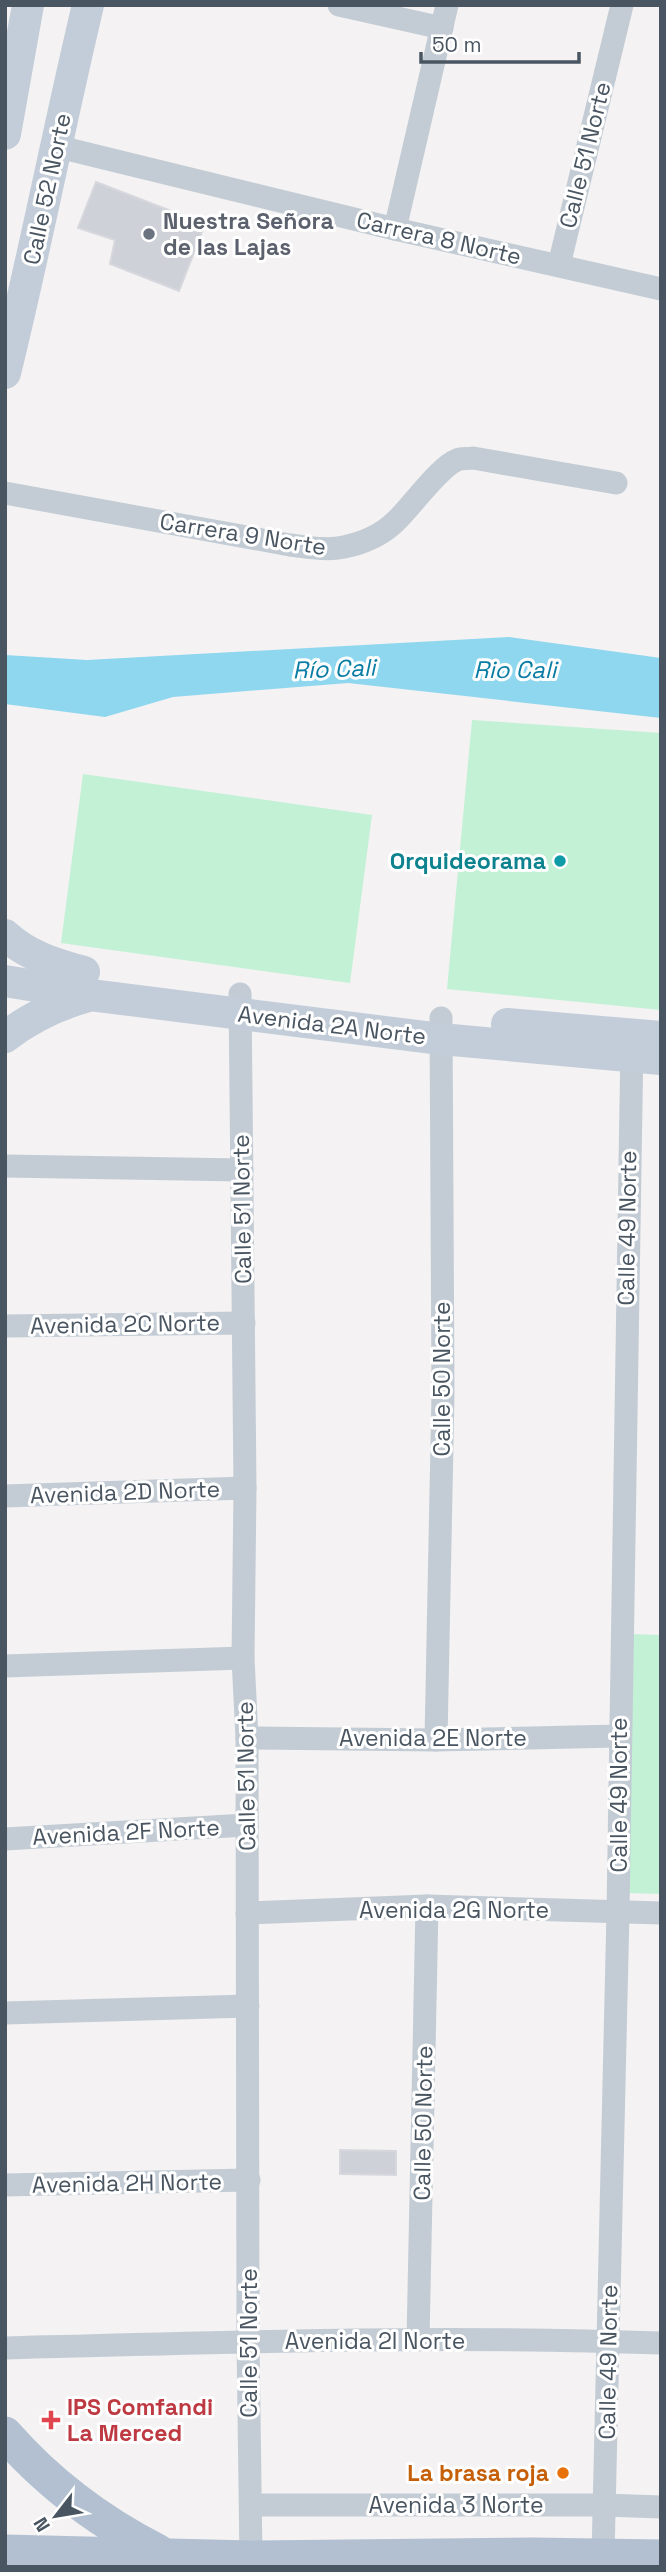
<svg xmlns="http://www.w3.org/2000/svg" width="666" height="2572" viewBox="0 0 666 2572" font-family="'Space Grotesk',sans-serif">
	<rect width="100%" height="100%" fill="#f4f2f2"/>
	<g fill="#c2f1d6">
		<path d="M472 720 661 733V1010L447 989Z"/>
		<path d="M83 774 372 815 350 983 61 943Z"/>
		<path d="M629 1634 661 1635V1894L628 1893Z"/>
	</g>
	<path fill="#8ed7ef" d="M509 637 661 658V718L348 683 173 697 105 717 5 704V655L87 660Z"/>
	<g fill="#ced1d7" stroke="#d6d8de" stroke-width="2">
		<path d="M96 182 205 224 179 291 110 264 115 240 78 228Z"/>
		<path d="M340 2150 396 2151V2175L340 2174Z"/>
	</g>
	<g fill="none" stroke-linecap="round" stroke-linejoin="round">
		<g stroke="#c3ccd4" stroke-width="23">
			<path d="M339 5 442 28"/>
			<path d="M55 146 395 229 661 289"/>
			<path d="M395 229 447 5"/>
			<path d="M559 265 622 5"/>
			<path d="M5 493 290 545C308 547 326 551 344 547 363 543 382 535 396 521 412 506 439 467 457 460 461 458 468 459 473 458L616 483"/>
			<path d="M240 994 245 1488 243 1658 247 1738 248 2341 251 2558"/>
			<path d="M5 1166 242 1170"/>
			<path d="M5 1326 244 1323"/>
			<path d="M5 1496 245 1488"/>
			<path d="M5 1666 243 1658"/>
			<path d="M247 1738 436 1740 619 1736"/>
			<path d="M436 1740 443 1393 441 1018"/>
			<path d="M5 1839 246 1825"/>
			<path d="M247 1913 427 1906 661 1913"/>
			<path d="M5 2013 248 2006"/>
			<path d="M5 2185 249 2180"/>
			<path d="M418 2340 427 1906"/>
			<path d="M5 2348C224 2342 442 2335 661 2343"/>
			<path d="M251 2505H604L661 2507"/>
			<path d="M603 2556 618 1912 632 1042"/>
		</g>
		<g stroke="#c3cdd9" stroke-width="32">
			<path d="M5 134 28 5"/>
			<path d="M5 373C35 251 59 127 88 5"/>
			<path d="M5 935C28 956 55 964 84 972"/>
			<path d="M5 981 90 995 441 1039 661 1059"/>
			<path d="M507 1024 661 1037"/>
			<path d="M5 1037C31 1017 56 1005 88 996"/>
		</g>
		<g stroke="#b2c0d1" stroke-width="35">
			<path d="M5 2434C49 2484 98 2521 157 2551"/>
			<path d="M5 2552 251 2558 533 2555 661 2557"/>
		</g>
	</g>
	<circle fill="#6b7280" stroke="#fff" stroke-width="2.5" cx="149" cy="234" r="7"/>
	<circle fill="#0f9aa8" stroke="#fff" stroke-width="2.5" cx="560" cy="861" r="7"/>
	<path fill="#e0444e" stroke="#fff" stroke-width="2.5" d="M47.5 2409.5h7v7h7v7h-7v7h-7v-7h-7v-7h7z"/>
	<circle fill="#e8710a" stroke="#fff" stroke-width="2.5" cx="563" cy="2473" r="7"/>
	<g text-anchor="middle" stroke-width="6" stroke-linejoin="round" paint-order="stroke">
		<g font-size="23" fill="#495561" stroke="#fff">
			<text transform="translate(585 155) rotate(-76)" y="8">Calle 51 Norte</text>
			<text transform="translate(47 189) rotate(-78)" y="8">Calle 52 Norte</text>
			<text transform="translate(439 238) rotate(13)" y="8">Carrera 8 Norte</text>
			<text transform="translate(243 534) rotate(9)" y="8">Carrera 9 Norte</text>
			<text transform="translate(332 1025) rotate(7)" y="8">Avenida 2A Norte</text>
			<text transform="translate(242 1209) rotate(-91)" y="8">Calle 51 Norte</text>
			<text transform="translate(627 1228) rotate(-89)" y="8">Calle 49 Norte</text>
			<text transform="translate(125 1324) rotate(-1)" y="8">Avenida 2C Norte</text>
			<text transform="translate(442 1379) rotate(-90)" y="8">Calle 50 Norte</text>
			<text transform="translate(125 1492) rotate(-2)" y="8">Avenida 2D Norte</text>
			<text x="433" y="1746">Avenida 2E Norte</text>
			<text transform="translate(246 1776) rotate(-91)" y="8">Calle 51 Norte</text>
			<text transform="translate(619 1795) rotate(-90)" y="8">Calle 49 Norte</text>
			<text transform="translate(126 1832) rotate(-3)" y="8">Avenida 2F Norte</text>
			<text x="454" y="1918">Avenida 2G Norte</text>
			<text transform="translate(423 2123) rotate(-89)" y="8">Calle 50 Norte</text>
			<text transform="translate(127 2183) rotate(-1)" y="8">Avenida 2H Norte</text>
			<text x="375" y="2349">Avenida 2I Norte</text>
			<text transform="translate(249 2343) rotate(-90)" y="8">Calle 51 Norte</text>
			<text transform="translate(608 2362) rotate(-89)" y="8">Calle 49 Norte</text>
			<text x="456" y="2513">Avenida 3 Norte</text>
		</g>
		<g font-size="23" font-weight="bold" fill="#5b616d" stroke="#fff" text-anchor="start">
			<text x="163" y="229">Nuestra Señora<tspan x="163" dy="26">de las Lajas</tspan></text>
		</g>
		<g font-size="23" font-weight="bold" fill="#0d838f" stroke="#fff" text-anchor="end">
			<text x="546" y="869">Orquideorama</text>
		</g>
		<g font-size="23" font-weight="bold" fill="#be3a42" stroke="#fff" text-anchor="start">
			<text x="67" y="2415">IPS Comfandi<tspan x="67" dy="26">La Merced</tspan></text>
		</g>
		<g font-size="23" font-weight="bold" fill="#c56008" stroke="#fff" text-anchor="end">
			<text x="549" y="2481">La brasa roja</text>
		</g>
		<g font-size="24" font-style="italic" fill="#0a7da4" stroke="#fff">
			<text transform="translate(334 669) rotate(-2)" y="8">Río Cali</text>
			<text x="515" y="678">Rio Cali</text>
		</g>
	</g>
	<rect width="666" height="2572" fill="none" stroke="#495561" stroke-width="14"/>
	<g transform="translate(56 2516) rotate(239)" stroke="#ffffff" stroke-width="5" paint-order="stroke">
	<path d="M0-5L12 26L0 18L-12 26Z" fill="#495561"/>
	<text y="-10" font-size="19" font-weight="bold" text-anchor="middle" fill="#495561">N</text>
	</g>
	<path d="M421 52v10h158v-10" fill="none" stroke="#495561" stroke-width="3.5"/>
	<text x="432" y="52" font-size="21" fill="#495561" stroke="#ffffff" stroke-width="5" paint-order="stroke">50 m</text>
</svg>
